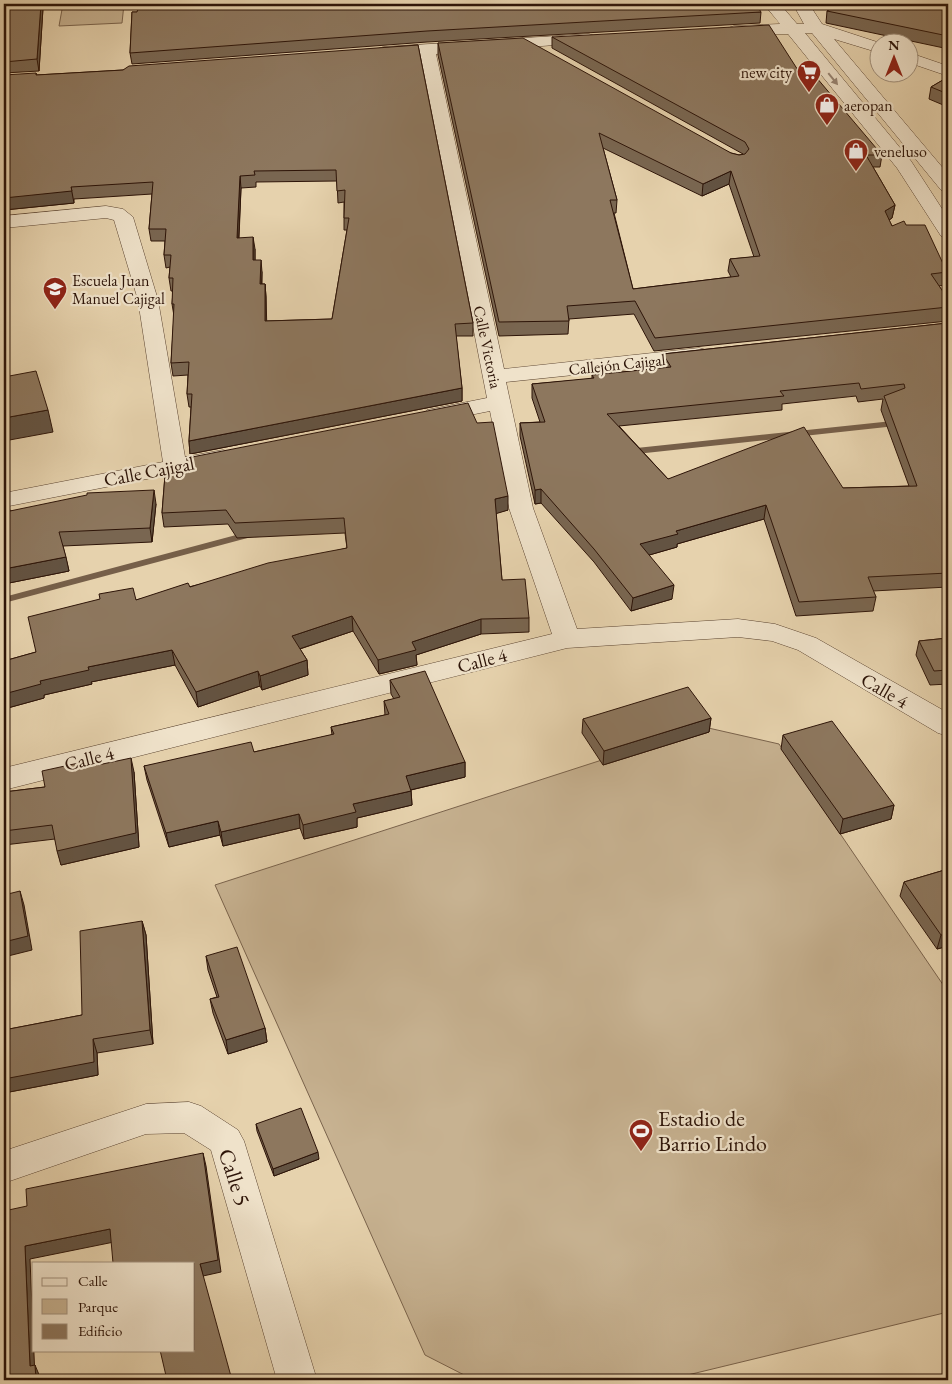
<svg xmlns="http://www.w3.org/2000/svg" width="952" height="1384" viewBox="0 0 952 1384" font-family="'EB Garamond',serif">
	<rect width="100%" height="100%" fill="#e6d2ad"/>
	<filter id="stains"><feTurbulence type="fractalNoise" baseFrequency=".004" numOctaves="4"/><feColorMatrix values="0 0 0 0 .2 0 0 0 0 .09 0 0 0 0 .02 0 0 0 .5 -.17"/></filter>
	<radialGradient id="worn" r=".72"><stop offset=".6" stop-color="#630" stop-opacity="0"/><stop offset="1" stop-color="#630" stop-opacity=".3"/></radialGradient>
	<g fill="#c7b291" stroke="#7a634c">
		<path d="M63 4H124L122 23 59 26Z"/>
		<path d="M704 727 779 744 948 992V1312L667 1380H474L425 1355 215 885Z"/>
	</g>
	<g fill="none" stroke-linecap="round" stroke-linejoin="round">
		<g fill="#765f49" fill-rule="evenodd">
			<path d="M902 420 905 421V425L627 455 622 452 627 449Z"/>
			<path d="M251 531 256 534 255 536 4 603V597Z"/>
		</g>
		<defs>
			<g id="minor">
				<path d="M764 4H780L797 24H804L793 4H809L822 24 880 43V53L834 39 948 174V192L941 190 812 33H805L911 161 948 218V238L941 236 897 168 788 34H728L726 31 728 28 734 26 780 24Z"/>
				<path d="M589 34 595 36 597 39 595 42 436 54 504 369 699 348 707 350 710 355 707 360 699 362 506 382 533 508 577 629 738 619 775 624 816 638 948 713V736L938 733 798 650 772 641 738 637 567 648 4 790V768L552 634 509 508 490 411 435 422 427 420 424 415 427 410 487 398 420 55 383 57 377 55 375 52 377 49 383 47Z"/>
				<path d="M910 53 948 66V76L910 63Z"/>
				<path d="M106 206 123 209 133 217 158 300 185 457 223 450 231 452 235 457 231 462 223 464 4 507V493L163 462 138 300 114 220 106 218 4 228V216Z"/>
				<path d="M189 1102 201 1106 238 1130 244 1141 317 1380H277L211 1150 184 1133 146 1134 4 1183V1151L146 1104Z"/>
			</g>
		</defs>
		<use href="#minor" stroke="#5b4431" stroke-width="1"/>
		<use href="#minor" fill="#efe2ca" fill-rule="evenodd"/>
	</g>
	<g fill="#796651" stroke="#2d1408" fill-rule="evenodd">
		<path d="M4 4 43 8 39 71 4 73V74Z"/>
		<path d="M948 4V52L943 51 944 48 826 23 827 11Z"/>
		<path d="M132 12H761L760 23 427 42 132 64 130 53Z"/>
		<path d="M552 37 803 78 882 155 880 167H873L895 205 892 218 889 220 892 226 906 225 947 272 944 285 939 286 948 299V321L654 351 634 314 569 319 568 334 499 336 438 55V43L731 153 739 155 743 154 552 48ZM603 148 702 196 729 184 754 257 730 259 728 271 731 277 633 289 614 213H616L617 200Z"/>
		<path d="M418 45 473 323V336H456L462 388V401L190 454 189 441 191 407H189L187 394 188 375 173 376 171 363 174 316 172 304 173 291H171L169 278 170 267 166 268 164 255 165 241H151L149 229 152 194 74 199V203L4 210 36 73 37 75 123 70ZM337 181 338 203 344 202V230H347L332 319 266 321V297L265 284H262V272L255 260V249L239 238 241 188 256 187V182Z"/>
		<path d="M948 77V107L929 99 931 87Z"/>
		<path d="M948 323V587L873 591 876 597 873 611 796 616 764 519 677 544V547L649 555 672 599 631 611 594 562 541 503 535 504 520 436V423L540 422 532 398V384L592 379V375L663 368 662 367 663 354ZM856 396 858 402 883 399 881 410 909 486 843 488 668 479 619 426 782 410V404Z"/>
		<path d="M165 475 508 510 496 513 502 580 529 618V632L481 634 416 655 417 665 379 674 353 631 300 649 307 660 308 675 262 690 260 686 198 707 175 665 91 682 92 684 44 695V698L4 709V661L36 652 136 600 347 548 345 533 237 538 228 524 164 527 162 513Z"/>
		<path d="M156 504 152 542 63 546 69 571 4 584V507L10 511Z"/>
		<path d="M948 638V684L930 685 916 655 919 641Z"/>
		<path d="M390 680 465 762V777L411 790 412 805 357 818V827L304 839 300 828 223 846 220 835 169 847 147 780 144 766 254 752 332 735 331 727 385 715 384 701 394 699 391 694Z"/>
		<path d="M711 718 709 732 603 765 582 733 583 719Z"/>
		<path d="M783 735 894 805 891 819 840 834 781 749Z"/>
		<path d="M98 765 134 772 139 847 61 865 55 839 4 845V792L45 787Z"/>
		<path d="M948 869V946L937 949 900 896 904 882Z"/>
		<path d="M142 921 146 935 153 1044 97 1053 98 1075 4 1093V1030L82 1015Z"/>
		<path d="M206 956 265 1028 267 1042 228 1054 213 1013 210 999 217 997 208 970Z"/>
		<path d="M256 1124 319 1159 274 1176 257 1131Z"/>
	</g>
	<g fill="#635342" stroke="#2d1408">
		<path d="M41 4H43V8L39 71 37 59Z"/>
		<path d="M731 171 729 184 702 196 703 184Z"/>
		<path d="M240 176 241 188 238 250 237 238Z"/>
		<path d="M71 187 74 203 4 210V198Z"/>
		<path d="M895 205 892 218 883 224 885 211Z"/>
		<path d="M253 237 255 249V272L253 260Z"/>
		<path d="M261 260 262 272 261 297 260 284Z"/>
		<path d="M265 284 266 297 267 333 265 321Z"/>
		<path d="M462 388V401L190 454 189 441Z"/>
		<path d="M48 410 53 432 4 441V418Z"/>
		<path d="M541 489V503L535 504V490Z"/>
		<path d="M154 490 156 504 152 542 150 528Z"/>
		<path d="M508 496V510L495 514V499Z"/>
		<path d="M766 505 764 519 677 544V547L639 558 640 544 676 531Z"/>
		<path d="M66 557 69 571 4 584V569Z"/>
		<path d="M674 585 672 599 631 611 633 598Z"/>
		<path d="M352 616 353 631 293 651 292 636Z"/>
		<path d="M481 619V634L416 655 417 665 379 674 378 660 412 642Z"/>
		<path d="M172 650 175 665 91 682 92 684 44 695V698L4 709V694L40 681 88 667Z"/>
		<path d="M307 660 308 675 262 690 260 676Z"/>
		<path d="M258 671 260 686 198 707 196 692Z"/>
		<path d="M711 718 709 732 603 765 604 751Z"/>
		<path d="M131 758 134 772 139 847 61 865 57 851Z"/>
		<path d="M465 762V777L406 791V776Z"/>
		<path d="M411 791 412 805 357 818V827L304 839 303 825 353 804Z"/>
		<path d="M894 805 891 819 840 834 843 819Z"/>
		<path d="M299 814 300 828 223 846 221 832Z"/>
		<path d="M218 821 220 835 169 847 166 833Z"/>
		<path d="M20 891 24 905 32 950 4 957V942Z"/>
		<path d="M142 921 146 935 153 1044 150 1030Z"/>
		<path d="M948 933V946L937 949 941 935Z"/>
		<path d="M265 1028 267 1042 228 1054 226 1040Z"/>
		<path d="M93 1039 97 1053 98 1075 4 1093V1079Z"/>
		<path d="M318 1152 319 1159 274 1176 273 1169Z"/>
		<path d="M203 1153 206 1166 221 1272 203 1276 200 1264Z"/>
		<path d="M110 1229 114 1242 30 1259 35 1378 30 1366 25 1246Z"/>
		<path d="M35 1365 40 1377V1380H36Z"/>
	</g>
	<g fill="#8d775e" stroke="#2d1408" fill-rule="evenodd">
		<path d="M4 4H41L37 59 4 62Z"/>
		<path d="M139 4H756L761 12 427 31 130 53 132 12H137Z"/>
		<path d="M839 4H948V40H945L948 36 827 11Z"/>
		<path d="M769 25 803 78 816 77 882 155H866L895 205 885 211 892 226 904 221 906 225H925L947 272 931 274 948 299V307L655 338 635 301 567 306 569 321 499 322 438 43 523 38 731 153 739 155 745 154 749 149 745 142 552 37ZM599 133 703 184 731 171 760 256 730 259 739 276 633 289 610 200H617Z"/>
		<path d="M418 45 473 323 455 324 462 388 189 441 192 394H187L189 362 171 363 174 304H172L173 278H169L171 255H164L166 229H149L153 182 71 187 72 191 4 198V75L36 73V75L123 70 129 66ZM336 170 337 191 345 190 344 218H349L332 319 265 321V284H260L261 260H253V237L237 238 240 176 255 175 254 171Z"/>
		<path d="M948 77V94L931 87Z"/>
		<path d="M948 323V573L868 577 876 597 799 602 766 505 676 531 678 534 640 544 674 585 633 598 594 549 541 489 535 490 520 423 545 422 532 384 594 378 592 375 671 367 663 354ZM859 383 861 389 904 384 905 388 884 396 917 486 843 488 804 427 668 479 607 414 784 396 780 391Z"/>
		<path d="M36 371 48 410 4 418V377Z"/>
		<path d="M468 403 477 423 493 422 508 496 495 499 502 580 525 579 529 618 481 619 412 642 416 650 378 660 352 616 292 636 307 660 260 676 258 671 196 692 172 650 88 667 89 670 40 681 41 684 4 694V661L36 652 28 617 100 599 99 594 133 588 136 600 188 583 190 587 268 563 347 548 344 518 235 523 226 510 162 513 165 475 186 474 187 458Z"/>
		<path d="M154 490 150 528 59 532 66 557 4 569V507L9 506 10 511 87 495V493Z"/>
		<path d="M948 638V670L934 671 919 641Z"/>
		<path d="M425 671 465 762 406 776 411 791 353 804 356 812 303 825 299 814 221 832 218 821 166 833 144 766 251 742 254 752 334 734 331 727 389 714 384 701 400 697 390 680Z"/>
		<path d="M688 687 711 718 604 751 583 719Z"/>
		<path d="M832 721 894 805 843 819 783 735Z"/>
		<path d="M131 758 136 833 57 851 52 825 4 831V792L45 787 42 771 97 759 98 765Z"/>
		<path d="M948 869V933L941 935 904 882Z"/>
		<path d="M20 891 28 936 4 942V895Z"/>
		<path d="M142 921 150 1030 93 1039 94 1062 4 1079V1030L82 1015 80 931Z"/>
		<path d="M237 947 265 1028 226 1040 210 999 219 997 206 956Z"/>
		<path d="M301 1108 318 1152 273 1169 256 1124Z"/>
		<path d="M203 1153 218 1260 200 1264 232 1380H167L160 1350H194V1263H113L110 1229 25 1246 30 1366 35 1365 36 1380H4V1211L27 1206 26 1189Z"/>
		<path d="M247 1376 248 1380H233Z"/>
	</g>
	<defs><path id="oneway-solid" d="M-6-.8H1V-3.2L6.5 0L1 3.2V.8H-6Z" transform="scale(1.25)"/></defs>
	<use fill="#988573" href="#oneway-solid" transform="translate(833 79) rotate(51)"/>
	<defs>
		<symbol id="supermarket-pin" viewBox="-11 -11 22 30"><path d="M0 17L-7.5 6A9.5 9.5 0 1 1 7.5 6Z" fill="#8f2418" stroke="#efe2ca"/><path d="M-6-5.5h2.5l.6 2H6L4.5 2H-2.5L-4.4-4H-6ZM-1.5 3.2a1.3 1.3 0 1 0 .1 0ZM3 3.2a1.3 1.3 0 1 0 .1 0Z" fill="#fff"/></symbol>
		<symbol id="shop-pin" viewBox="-11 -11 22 30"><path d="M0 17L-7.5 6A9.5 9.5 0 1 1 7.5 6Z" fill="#8f2418" stroke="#efe2ca"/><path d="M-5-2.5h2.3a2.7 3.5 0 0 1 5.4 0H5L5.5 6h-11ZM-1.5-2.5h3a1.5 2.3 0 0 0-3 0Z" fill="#fff"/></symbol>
		<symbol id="school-pin" viewBox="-11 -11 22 30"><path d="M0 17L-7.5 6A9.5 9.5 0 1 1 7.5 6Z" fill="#8f2418" stroke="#efe2ca"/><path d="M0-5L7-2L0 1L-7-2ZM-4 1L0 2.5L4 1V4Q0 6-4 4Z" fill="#fff"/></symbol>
		<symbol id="stadium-pin" viewBox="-11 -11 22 30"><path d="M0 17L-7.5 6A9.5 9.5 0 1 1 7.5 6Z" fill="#8f2418" stroke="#efe2ca"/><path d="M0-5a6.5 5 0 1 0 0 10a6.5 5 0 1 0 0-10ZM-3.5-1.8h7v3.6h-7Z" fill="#fff"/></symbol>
	</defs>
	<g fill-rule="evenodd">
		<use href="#supermarket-pin" x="795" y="58" width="28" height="38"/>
		<use href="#shop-pin" x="813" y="91" width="28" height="38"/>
		<use href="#shop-pin" x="842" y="137" width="28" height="38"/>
		<use href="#school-pin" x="41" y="275" width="28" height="38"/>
		<use href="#stadium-pin" x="627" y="1117" width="28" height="38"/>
	</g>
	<g text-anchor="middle" stroke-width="4.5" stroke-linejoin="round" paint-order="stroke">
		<g font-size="16" fill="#2d1408" stroke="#efe2ca" text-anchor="start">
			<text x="792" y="78" text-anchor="end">new city</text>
			<text x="844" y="111">aeropan</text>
			<text x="874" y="157">veneluso</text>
			<text x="72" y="286">Escuela Juan<tspan x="72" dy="18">Manuel Cajigal</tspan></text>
		</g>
		<g font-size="16" fill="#2d1408" stroke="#efe2ca">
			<text transform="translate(488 347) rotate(78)" y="6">Calle Victoria</text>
			<text transform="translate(617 364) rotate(-6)" y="6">Callejón Cajigal</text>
		</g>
		<g font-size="19" fill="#2d1408" stroke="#efe2ca">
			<text transform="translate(149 471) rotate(-11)" y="7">Calle Cajigal</text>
			<text transform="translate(482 660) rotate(-14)" y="7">Calle 4</text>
			<text transform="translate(885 690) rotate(30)" y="7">Calle 4</text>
			<text transform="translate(89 758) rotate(-14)" y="7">Calle 4</text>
		</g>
		<g font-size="22" fill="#2d1408" stroke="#efe2ca" text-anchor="start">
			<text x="658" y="1126">Estadio de<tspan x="658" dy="25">Barrio Lindo</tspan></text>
		</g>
		<g font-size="22" fill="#2d1408" stroke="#efe2ca">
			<text transform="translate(235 1177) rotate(72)" y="8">Calle 5</text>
		</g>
	</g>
	<rect width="952" height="1384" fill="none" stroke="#e6d2ad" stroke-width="20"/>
	<rect x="5" y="5" width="942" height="1374" fill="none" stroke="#2d1408" stroke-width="2.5"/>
	<rect x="10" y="10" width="932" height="1364" fill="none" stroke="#2d1408"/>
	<rect x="32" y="1262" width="162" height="90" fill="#efe2ca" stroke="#a1907c"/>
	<rect x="42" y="1278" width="25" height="8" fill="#efe2ca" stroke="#a1907c"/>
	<text x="78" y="1286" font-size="15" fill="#2d1408">Calle</text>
	<rect x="42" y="1299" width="25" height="15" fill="#c7b291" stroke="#a1907c"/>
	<text x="78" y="1312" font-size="15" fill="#2d1408">Parque</text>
	<rect x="42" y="1324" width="25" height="15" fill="#8d775e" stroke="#a1907c"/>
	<text x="78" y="1336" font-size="15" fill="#2d1408">Edificio</text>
	<g transform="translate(894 58)"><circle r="24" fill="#efe2ca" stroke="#a1907c"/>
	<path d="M0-4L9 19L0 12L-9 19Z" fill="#8f2418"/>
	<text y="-8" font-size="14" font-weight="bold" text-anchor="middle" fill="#2d1408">N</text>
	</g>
	<rect width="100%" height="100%" filter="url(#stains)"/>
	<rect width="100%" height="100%" fill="url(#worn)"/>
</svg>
